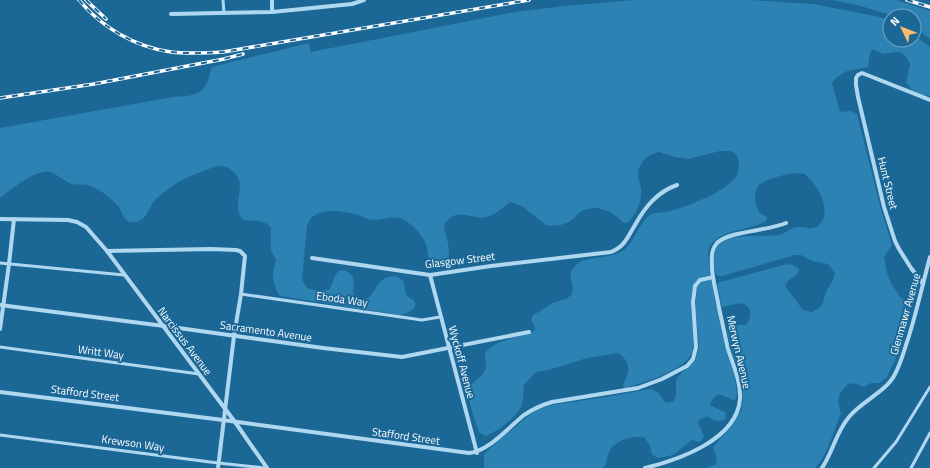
<svg xmlns="http://www.w3.org/2000/svg" width="930" height="468" viewBox="0 0 930 468" font-family="'Titillium Web',sans-serif">
	<rect width="100%" height="100%" fill="#1b6897"/>
	<g fill="#2b82b3">
		<path d="M635 0H751L813 4 880 17 890 21V40H914V35L930 47V96L922 95 911 90V87L906 83 910 64C903 49 897 51 884 54L872 49 870 53 868 67 847 71 837 77 832 83 840 112 851 111 857 114 880 206 892 245 884 257 887 273 892 285 900 297 907 301 909 304 910 312 898 353 887 377 879 383H871L864 387 853 383 847 385 840 393 838 402 841 413 829 445 821 461 815 468H707L716 464 717 459 713 447 732 426 741 411 743 400 739 377 727 331 732 325H746C749 321 751 317 750 312 747 298 733 305 722 307L717 285 720 282 787 264C792 265 796 265 799 270 796 279 789 276 785 286L803 310 812 312C828 304 821 300 828 288 831 283 834 280 835 273L828 264 812 261 801 255H795L722 276H718C713 272 714 264 714 259 713 229 761 238 778 235 782 235 785 232 789 230 802 222 811 234 820 224 826 217 825 210 823 201 822 195 810 176 804 174 795 171 768 178 760 184 755 188 754 198 756 204 757 206 758 211 759 212 761 214 764 215 767 217L766 221C752 230 709 230 708 253 708 260 710 268 710 275 707 276 701 276 699 279 682 292 699 337 691 354 682 372 644 382 626 388H624L623 384C631 373 630 360 618 353L587 358 548 370 536 372 524 385C523 391 524 398 522 404 518 416 498 431 486 436L479 432 477 427 467 394C467 383 481 380 485 370 487 365 485 358 485 353 494 343 507 339 520 336 525 335 530 334 535 330V327L531 320 533 315C540 312 544 308 551 304 557 300 569 301 572 293 575 283 565 275 576 265 586 255 611 260 624 250 635 241 640 220 652 214 658 212 665 213 670 211 688 206 726 192 736 176 741 168 739 160 735 153L729 151H720L688 159 675 157 659 152C649 154 639 162 638 173 638 178 640 184 641 189 642 201 636 216 627 223H624C612 211 595 202 579 213 576 215 574 219 570 221 565 225 553 227 546 225L523 207 517 204 510 202C503 207 495 215 486 217 471 220 455 205 444 226 446 240 460 269 431 265 428 259 428 254 427 247 424 237 415 227 406 221 398 214 383 220 373 220 367 220 363 216 358 215 341 211 313 205 307 226L302 280 307 288 313 290H329C335 282 334 261 352 275L354 284 353 291 354 294 359 299C380 302 371 273 398 277L404 282 406 295C408 297 412 299 414 301 419 309 406 314 400 315L280 296 277 292 273 279V273L276 260 271 250V228C267 220 252 221 243 220 242 218 239 215 239 213 235 200 245 186 236 175 233 171 228 167 223 166 218 166 211 168 206 170 185 177 173 184 156 199 148 206 148 221 135 222 122 223 124 212 117 205 109 196 98 188 87 185 82 184 76 185 72 184 64 182 58 174 50 172 35 169 12 189 0 198V128L173 97C186 96 201 97 207 83 209 78 210 72 212 67L309 43 311 52 515 12 565 6Z"/>
		<path d="M832 0H896L930 11V39L914 27V16H893L861 6Z"/>
		<path d="M711 279 725 346 735 377 737 396 735 401C724 397 716 388 710 405L726 413V418C719 424 713 420 707 416L699 420 698 423 704 436 701 441 699 442 692 440 673 455 658 458 652 454 650 446 645 438C636 434 615 441 610 450 606 456 608 463 603 468H484V455L488 450 528 416 540 409 552 405 606 397 651 389 658 392 664 401 666 403 674 401 676 394V382L677 378 695 360 699 346 695 311 697 287 703 281Z"/>
	</g>
	<g fill="none" stroke-linecap="round" stroke-linejoin="round">
		<g stroke="#afd8f0" stroke-width="3">
			<path d="M223 0 224 13"/>
			<path d="M0 263 124 275"/>
			<path d="M241 294 422 320 440 317"/>
			<path d="M0 347 199 374"/>
			<path d="M0 435 218 463 265 468"/>
			<path d="M874 468 896 442 930 387"/>
			<path d="M911 468 930 433"/>
		</g>
		<g stroke="#afd8f0" stroke-width="4">
			<path d="M272 12V0"/>
			<path d="M171 14 272 12 352 4 364 0"/>
			<path d="M0 219 68 220 77 222 86 227 107 251 235 422 267 468"/>
			<path d="M107 251 211 249 236 250 240 251 245 256 241 294 234 336 218 468"/>
			<path d="M312 258 430 275 491 266 611 252C625 246 627 238 635 225 645 207 657 192 677 185"/>
			<path d="M430 275 477 453"/>
			<path d="M923 284 911 268 899 249 895 241 884 207 858 97 856 85V78L858 75 862 73 930 100"/>
			<path d="M0 305 164 326 323 348 402 357 529 332"/>
			<path d="M0 329 9 264 14 219"/>
			<path d="M0 392 223 420 469 453C489 451 509 427 524 415 533 409 542 405 552 402L638 388 662 379 687 366 693 359 696 347 693 302 695 286 700 280 713 277"/>
			<path d="M645 468C678 460 737 440 740 399 741 382 733 365 728 349 725 336 722 321 719 308 717 295 713 282 712 269 712 260 710 251 717 243 729 231 768 231 786 223"/>
			<path d="M822 468C833 452 836 432 849 417 861 402 885 392 894 376 899 367 903 355 906 345 916 316 922 286 930 257"/>
		</g>
		<defs>
			<g id="rail">
				<path d="M79 0C101 27 135 47 171 52 188 54 206 53 223 52L529 0"/>
				<path d="M86 0 106 19"/>
				<path d="M907 0 930 7"/>
				<path d="M0 98 94 84 224 59 243 54"/>
			</g>
		</defs>
		<use href="#rail" stroke="#fff" stroke-width="3.5"/>
		<use href="#rail" stroke="#1b6897" stroke-width="2" stroke-dasharray="6" stroke-linecap="butt"/>
	</g>
	<g text-anchor="middle" stroke-width="4" stroke-linejoin="round" paint-order="stroke">
		<g font-size="11" fill="#fff" stroke="#1b6897">
			<text transform="translate(888 183) rotate(76)" y="4">Hunt Street</text>
			<text transform="translate(460 260) rotate(-7)" y="4">Glasgow Street</text>
			<text transform="translate(342 299) rotate(8)" y="4">Eboda Way</text>
			<text transform="translate(905 314) rotate(-74)" y="4">Glenmawr Avenue</text>
			<text transform="translate(266 331) rotate(8)" y="4">Sacramento Avenue</text>
			<text transform="translate(185 341) rotate(53)" y="4">Narcissus Avenue</text>
			<text transform="translate(101 352) rotate(8)" y="4">Writt Way</text>
			<text transform="translate(739 352) rotate(77)" y="4">Merwyn Avenue</text>
			<text transform="translate(462 362) rotate(75)" y="4">Wyckoff Avenue</text>
			<text transform="translate(85 393) rotate(7)" y="4">Stafford Street</text>
			<text transform="translate(406 436) rotate(8)" y="4">Stafford Street</text>
			<text transform="translate(133 443) rotate(8)" y="4">Krewson Way</text>
		</g>
	</g>
	<g transform="translate(902 28) rotate(313)"><circle r="19" fill="#1b6897" stroke="#76a4c1"/>
	<path d="M0-3L7 15L0 10L-7 15Z" fill="#ffba6e"/>
	<text y="-6" font-size="11" font-weight="bold" text-anchor="middle" fill="#ffffff">N</text>
	</g>
</svg>
